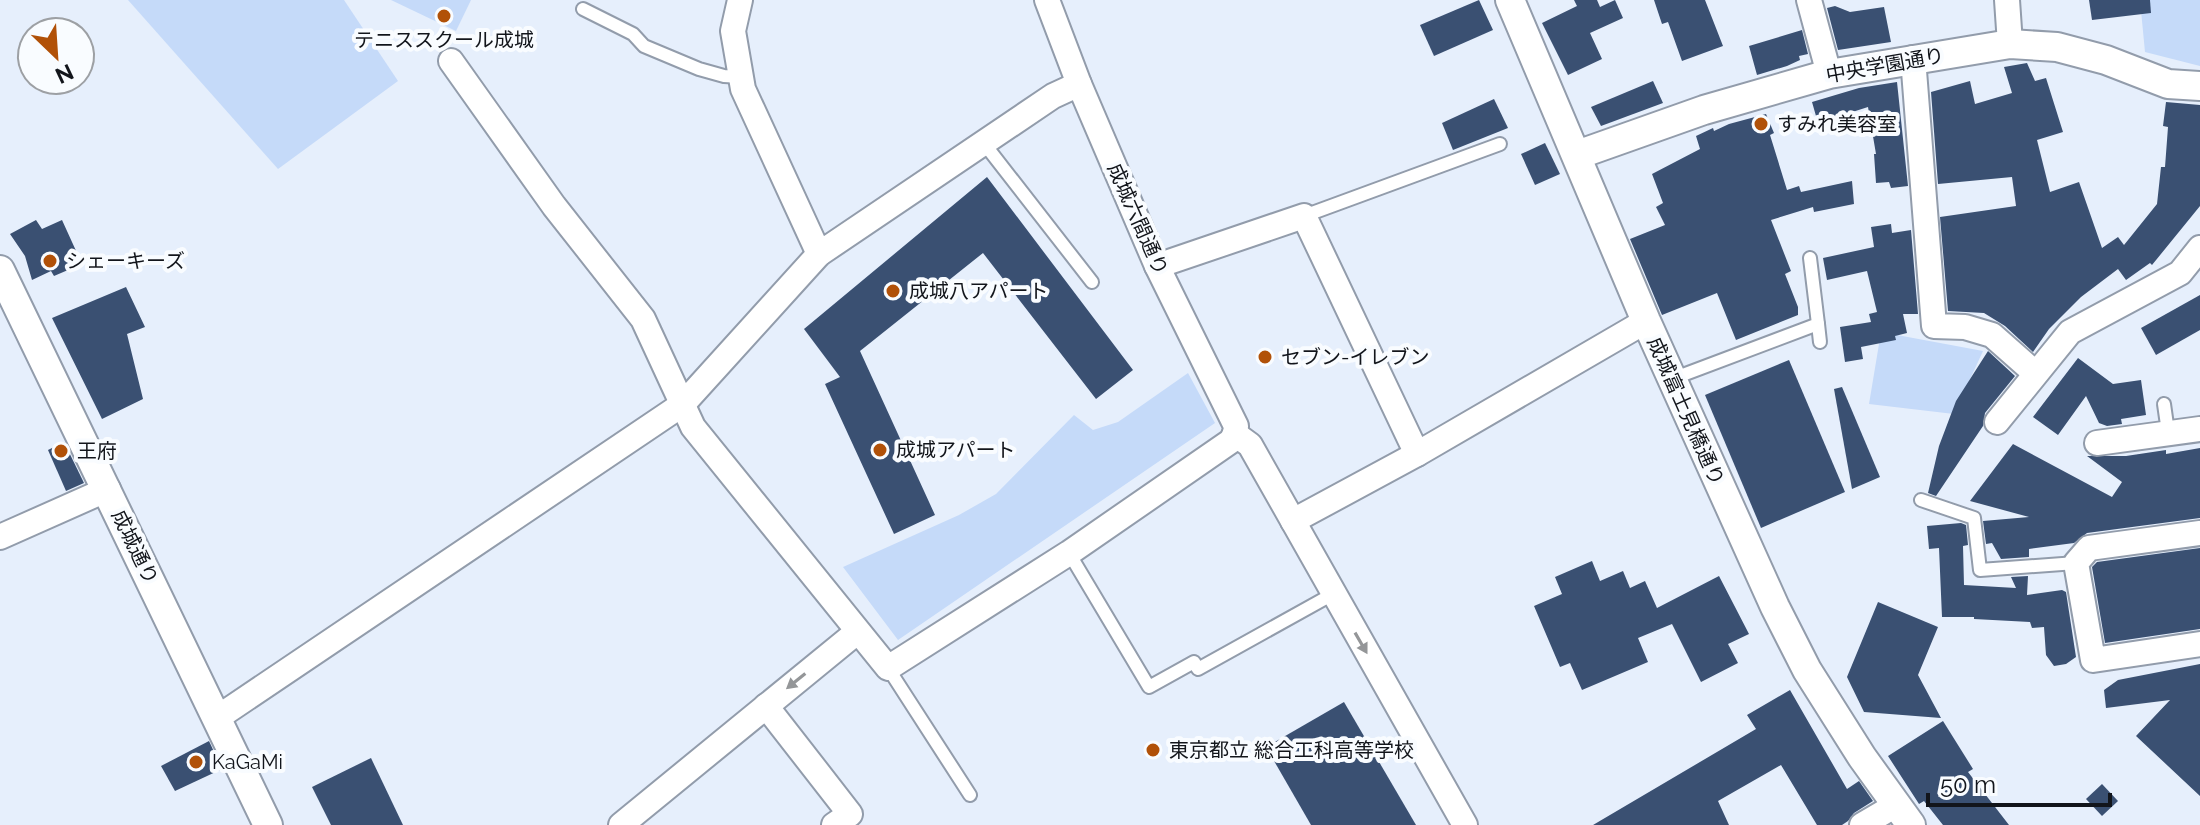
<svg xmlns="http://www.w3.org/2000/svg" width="2200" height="825" font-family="Raleway,'Noto Sans JP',sans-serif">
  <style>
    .green { fill: #c5daf9 }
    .building { fill: #3a5072 }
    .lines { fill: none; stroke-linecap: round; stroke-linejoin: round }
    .service-casing { stroke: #929cab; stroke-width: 16 }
    .minor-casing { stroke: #929cab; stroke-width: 28 }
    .tertiary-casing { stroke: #929cab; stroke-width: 32 }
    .service { stroke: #fff; stroke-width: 12 }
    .minor { stroke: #fff; stroke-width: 24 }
    .tertiary { stroke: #fff; stroke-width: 28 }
    .oneway { fill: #949698 }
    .poi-dot { fill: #b15108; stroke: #f9fcff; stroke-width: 3 }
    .labels { text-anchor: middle; stroke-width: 8; stroke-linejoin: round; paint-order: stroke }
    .poi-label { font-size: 20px; fill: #12151b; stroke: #f9fcff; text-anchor: start }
    .street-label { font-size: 20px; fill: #12151b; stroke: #f9fcff }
  </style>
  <rect width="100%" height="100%" fill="#e6effc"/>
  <g class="green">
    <polygon points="128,0 344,0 398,81 278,169"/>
    <polygon points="391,0 471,0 456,31"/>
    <polygon points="2140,0 2200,0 2200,66 2145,52"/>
    <polygon points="1881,332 1983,351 1954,414 1869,404"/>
    <polygon points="1188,373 1215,423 898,640 843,567 959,515 996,494 1074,415 1093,430 1118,422"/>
  </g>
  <g class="building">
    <polygon points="1479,0 1493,30 1434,56 1420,25"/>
    <polygon points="1574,0 1597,0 1600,7 1615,0 1623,18 1590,33 1602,59 1568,75 1542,23 1577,6"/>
    <polygon points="1654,0 1705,0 1723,46 1682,61 1668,22 1662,24"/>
    <polygon points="2089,0 2150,0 2151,13 2092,20"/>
    <polygon points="1835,6 1850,12 1884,7 1891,42 1838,50 1827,8"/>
    <polygon points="1802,30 1808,54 1799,56 1800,60 1787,66 1757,75 1749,46"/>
    <polygon points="2027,63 2035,81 2046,78 2063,132 2037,140 2050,192 2079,182 2102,248 2118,237 2124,245 2157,204 2161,167 2165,167 2168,127 2163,126 2166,102 2200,105 2200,206 2152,265 2150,263 2126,280 2118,269 2081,297 2049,329 2033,352 2005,326 1984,313 1948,311 1940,217 2016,206 2012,177 1938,184 1931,92 1970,81 1975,104 2012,93 2004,67"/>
    <polygon points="1653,81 1663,103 1601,126 1591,107"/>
    <polygon points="1897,82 1908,186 1891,188 1889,182 1876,183 1874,154 1876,154 1868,107 1818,123 1812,102 1859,88"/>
    <polygon points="1494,99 1508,128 1453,150 1442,123"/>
    <polygon points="1766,114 1774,133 1770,135 1787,190 1799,186 1801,192 1852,181 1854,204 1814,212 1813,207 1771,220 1791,271 1785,274 1798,307 1798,315 1736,340 1717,293 1662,315 1630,239 1665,225 1656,207 1663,203 1652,174 1700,149 1696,136 1713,128 1714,131 1729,124"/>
    <polygon points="1545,143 1560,174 1535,185 1521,154"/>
    <polygon points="987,177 1133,370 1096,399 983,253 860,351 935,515 894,534 825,384 840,377 804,329"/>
    <polygon points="36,220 42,229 62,220 82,264 54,276 51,271 32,280 25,256 10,234"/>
    <polygon points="1891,224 1892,233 1911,230 1918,314 1903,314 1907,333 1895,336 1896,340 1861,347 1863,359 1845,362 1840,327 1871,322 1869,314 1877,312 1867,271 1827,280 1823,258 1874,247 1871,227"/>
    <polygon points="126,287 145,327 127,334 143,399 102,419 52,318"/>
    <polygon points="2200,295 2200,330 2156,355 2141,328"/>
    <polygon points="1988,351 2015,376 1985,413 1983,426 1936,496 1928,493 1939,446 1956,401"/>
    <polygon points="2078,358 2113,384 2141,380 2146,415 2121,419 2122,424 2107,426 2099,423 2086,396 2058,435 2033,417"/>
    <polygon points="1789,360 1845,492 1761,528 1705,395"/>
    <polygon points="1842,387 1880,477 1852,489 1834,389"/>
    <polygon points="64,442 84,483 66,491 48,450"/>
    <polygon points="2013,444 2112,497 2122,482 2087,456 2126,456 2166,450 2166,454 2200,448 2200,518 2087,533 2074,543 2029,549 2029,557 2001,559 1992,543 1986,544 1983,521 2029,517 1970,501"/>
    <polygon points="1961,523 1966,525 1968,545 1963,546 1964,585 2016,588 2011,577 2028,576 2027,595 2062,590 2066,592 2076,657 2066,664 2054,666 2046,655 2044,627 2032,628 2030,622 1974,619 1974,617 1942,617 1939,548 1929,549 1927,526"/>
    <polygon points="2200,548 2200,629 2105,643 2092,567 2097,562"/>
    <polygon points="1592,561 1600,581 1623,571 1630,588 1645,581 1657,608 1719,576 1749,634 1728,644 1738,663 1701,682 1672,624 1638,638 1648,662 1582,690 1570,663 1560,667 1534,606 1562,594 1555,577"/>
    <polygon points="1878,602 1938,627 1918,675 1941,718 1864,712 1847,677"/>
    <polygon points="2200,664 2200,796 2136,736 2170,700 2106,708 2104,690 2118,680"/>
    <polygon points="1790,690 1847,789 1859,781 1873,801 1854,813 1848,821 1842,825 1817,825 1781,765 1718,801 1729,825 1593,825 1756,729 1747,715"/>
    <polygon points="1344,702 1416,825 1311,825 1266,747"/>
    <polygon points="1943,721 1973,769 1968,772 2009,825 1943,825 1924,801 1919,804 1888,756"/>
    <polygon points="209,741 222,769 175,791 161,766"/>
    <polygon points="371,758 403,825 331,825 312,787"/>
    <polygon points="2102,784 2118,801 2102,816 2086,799"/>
  </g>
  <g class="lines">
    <g class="service-casing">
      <g id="service">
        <polyline points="583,9 633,34 644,46 699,69 724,76 741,77"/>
        <polyline points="983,142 1092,282"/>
        <polyline points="1304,216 1500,144"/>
        <polyline points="1818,324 1820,342"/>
        <polyline points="1672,379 1818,324 1810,258"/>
        <polyline points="2164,404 2168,432"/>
        <polyline points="1921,500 1974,518 1980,570 2076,563"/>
        <polyline points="1069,553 1149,687 1194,662 1198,669 1333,594"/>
        <polyline points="888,668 970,795"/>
      </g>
    </g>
    <g class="minor-casing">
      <g id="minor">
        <polyline points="740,0 733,31 743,89 819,254"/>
        <polyline points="1047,0 1079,84 1157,266 1236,426 1235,434"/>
        <polyline points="1809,0 1829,74"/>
        <polyline points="2007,0 2010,44"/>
        <polyline points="1913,58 1934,326 1965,327 1992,335 2035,373"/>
        <polyline points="451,61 554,206 643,319 693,427 888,668 1069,553 1231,441 1235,434"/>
        <polyline points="1157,266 1304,216 1417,454"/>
        <polyline points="1997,422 2070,332 2180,273 2200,248"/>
        <polyline points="1235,434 1250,445 1465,825"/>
        <polyline points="2097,443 2200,429"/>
        <polyline points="1293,521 1417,454 1646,321"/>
        <polyline points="2200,533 2089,548 2076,563 2093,660 2200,644"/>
        <polyline points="0,537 108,489"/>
        <polyline points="766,706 850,814 834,825"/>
        <polyline points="217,718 683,404 819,254 1053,96 1079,84"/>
        <polyline points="621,825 857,632"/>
        <polyline points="1862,825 1896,805"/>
      </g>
    </g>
    <g class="tertiary-casing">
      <g id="tertiary">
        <polyline points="1510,0 1646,321 1775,607 1807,670 1862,757 1911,825"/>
        <polyline points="1577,155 1704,110 1829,74 2010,44 2057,47 2106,60 2168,84 2200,86"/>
        <polyline points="0,270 268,825"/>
      </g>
    </g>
    <use href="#service" class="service"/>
    <use href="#minor" class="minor"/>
    <use href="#tertiary" class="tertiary"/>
  </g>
  <defs><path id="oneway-solid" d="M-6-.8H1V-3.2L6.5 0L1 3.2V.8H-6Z" transform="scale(2)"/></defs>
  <g class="oneway">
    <use href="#oneway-solid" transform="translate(1361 643) rotate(60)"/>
    <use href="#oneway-solid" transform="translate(796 681) rotate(141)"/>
  </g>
  <g class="poi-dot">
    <circle cx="444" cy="16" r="8"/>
    <circle cx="1761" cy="124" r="8"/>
    <circle cx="50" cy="261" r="8"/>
    <circle cx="893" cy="291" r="8"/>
    <circle cx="1265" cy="357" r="8"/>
    <circle cx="880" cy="450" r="8"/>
    <circle cx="61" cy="451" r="8"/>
    <circle cx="1153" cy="750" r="8"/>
    <circle cx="196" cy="762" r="8"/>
  </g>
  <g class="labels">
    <g class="poi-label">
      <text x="444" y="47" text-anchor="middle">テニススクール成城</text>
      <text x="1777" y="131">すみれ美容室</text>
      <text x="66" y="268">シェーキーズ</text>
      <text x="909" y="298">成城八アパート</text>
      <text x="1281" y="364">セブン-イレブン</text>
      <text x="896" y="457">成城アパート</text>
      <text x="77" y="458">王府</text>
      <text x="1169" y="757">東京都立 総合工科高等学校</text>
      <text x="212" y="769">KaGaMi</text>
    </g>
    <g class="street-label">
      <text transform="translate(1885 65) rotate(-10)" y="7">中央学園通り</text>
      <text transform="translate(1138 219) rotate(66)" y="7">成城六間通り</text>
      <text transform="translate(1686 411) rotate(66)" y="7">成城富士見橋通り</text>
      <text transform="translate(135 547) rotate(64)" y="7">成城通り</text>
    </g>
  </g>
  <g transform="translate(56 56) rotate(155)"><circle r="38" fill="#f9fcff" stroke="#9da0a4" stroke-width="2"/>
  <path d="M0-6L14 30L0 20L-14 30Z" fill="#b15108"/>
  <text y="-12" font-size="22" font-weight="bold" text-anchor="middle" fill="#12151b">N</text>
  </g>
  <path d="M1928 793v12h182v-12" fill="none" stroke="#12151b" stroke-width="4"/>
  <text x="1940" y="793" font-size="24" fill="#12151b" stroke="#f9fcff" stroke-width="6" paint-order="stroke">50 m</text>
</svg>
